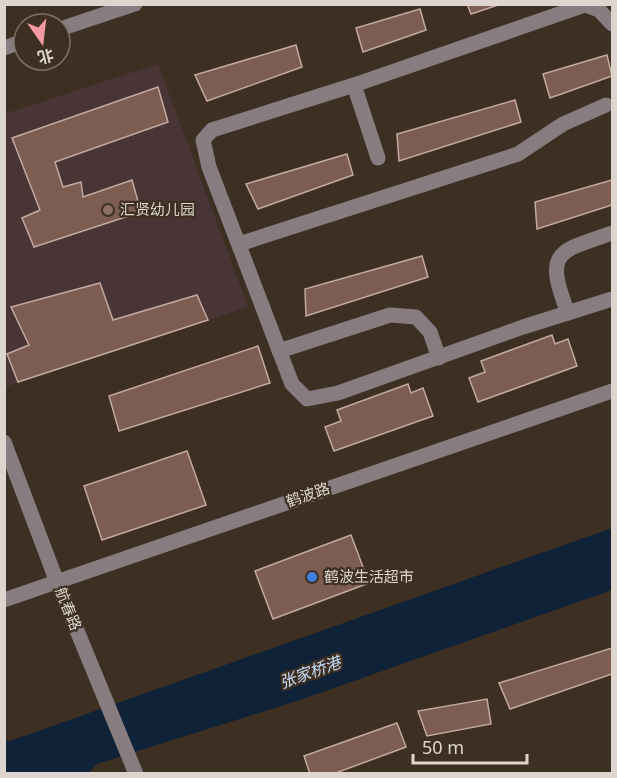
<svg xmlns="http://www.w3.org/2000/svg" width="617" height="778" font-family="'Noto Sans','Noto Sans SC',sans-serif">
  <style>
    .education { fill: #493535 }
    .water { fill: #102237 }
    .building { fill: #7d5c51; stroke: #c0aaa2; stroke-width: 1.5 }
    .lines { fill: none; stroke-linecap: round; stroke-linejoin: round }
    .minor { stroke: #877d81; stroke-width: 15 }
    .education-dot { fill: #8d6e63; stroke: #3d3023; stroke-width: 2 }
    .shop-dot { fill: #3f7fe0; stroke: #3d3023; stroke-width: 2 }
    .labels { text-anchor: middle; stroke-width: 4.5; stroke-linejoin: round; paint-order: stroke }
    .poi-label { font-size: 15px; fill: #ded6ce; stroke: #3d3023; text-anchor: start }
    .street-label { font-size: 15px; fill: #ded6ce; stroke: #3d3023 }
    .water-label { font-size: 16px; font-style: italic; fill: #c7defa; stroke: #3d3023 }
  </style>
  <rect width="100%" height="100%" fill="#3d3023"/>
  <polygon class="education" points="158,64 248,307 5,387 4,114"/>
  <polygon class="water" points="612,528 612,590 300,700 97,764 89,773 5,773 4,739 10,741"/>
  <g class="building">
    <polygon points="467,4 501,4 471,14"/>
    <polygon points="420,9 426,30 363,52 356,28"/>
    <polygon points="296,45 302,67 207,101 195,75"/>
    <polygon points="607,55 612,76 550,98 543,74"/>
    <polygon points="158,87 168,122 55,162 63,187 81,182 83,197 132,180 141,212 34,247 22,218 40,210 12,138"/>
    <polygon points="515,100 521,122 399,161 397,134"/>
    <polygon points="347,154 353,175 258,209 246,184"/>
    <polygon points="612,180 612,205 537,229 535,202"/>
    <polygon points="422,256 428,277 306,316 305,289"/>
    <polygon points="100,283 113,320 197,295 208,320 18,382 7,354 29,345 11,307"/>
    <polygon points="552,335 555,344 568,339 577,366 478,402 469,378 485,372 481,361"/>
    <polygon points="258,346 270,383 119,431 109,396"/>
    <polygon points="408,384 411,393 423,388 433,416 334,451 325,427 341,421 337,410"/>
    <polygon points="187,451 206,505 102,540 84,486"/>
    <polygon points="351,535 369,583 273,619 255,571"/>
    <polygon points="612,648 612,674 510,709 499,683"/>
    <polygon points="487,699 491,724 427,736 418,711"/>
    <polygon points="397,723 406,747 333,774 310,774 304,756"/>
  </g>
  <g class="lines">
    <g class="minor">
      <polyline points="612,24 599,10 585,5 354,85 212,130 203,140 209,167 292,384 307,399 338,393 523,327 612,299"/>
      <polyline points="60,29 135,4"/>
      <polyline points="4,48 24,41"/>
      <polyline points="354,85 378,158"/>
      <polyline points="239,244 518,154 563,124 606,105"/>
      <path d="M 568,313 C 544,251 557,252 612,233"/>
      <polyline points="279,351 390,315 416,317 430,332 439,358"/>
      <polyline points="4,442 57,582 136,774"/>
      <polyline points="4,600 612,391"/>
    </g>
  </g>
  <circle class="education-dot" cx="108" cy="210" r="6"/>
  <circle class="shop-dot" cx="312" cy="577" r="6"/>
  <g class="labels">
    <g class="poi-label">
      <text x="120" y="215">汇贤幼儿园</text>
      <text x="324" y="582">鹤波生活超市</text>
    </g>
    <g class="street-label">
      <text transform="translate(308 495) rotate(-19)" y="5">鹤波路</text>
      <text transform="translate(68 609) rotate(68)" y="5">航春路</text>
    </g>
    <g class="water-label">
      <text transform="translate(310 672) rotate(-20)" y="6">张家桥港</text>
    </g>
  </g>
  <rect width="617" height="778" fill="none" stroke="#ded6ce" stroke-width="12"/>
  <g transform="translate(42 42) rotate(166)"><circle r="28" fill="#3d3023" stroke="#7d7267" stroke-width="1.5"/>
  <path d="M0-4.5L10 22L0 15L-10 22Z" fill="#f49aa1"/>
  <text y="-9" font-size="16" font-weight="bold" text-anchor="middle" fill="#ded6ce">北</text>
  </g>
  <path d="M413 754v9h114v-9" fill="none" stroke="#ded6ce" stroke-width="3"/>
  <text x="422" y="754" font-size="18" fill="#ded6ce" stroke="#3d3023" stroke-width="4.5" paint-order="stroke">50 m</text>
</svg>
